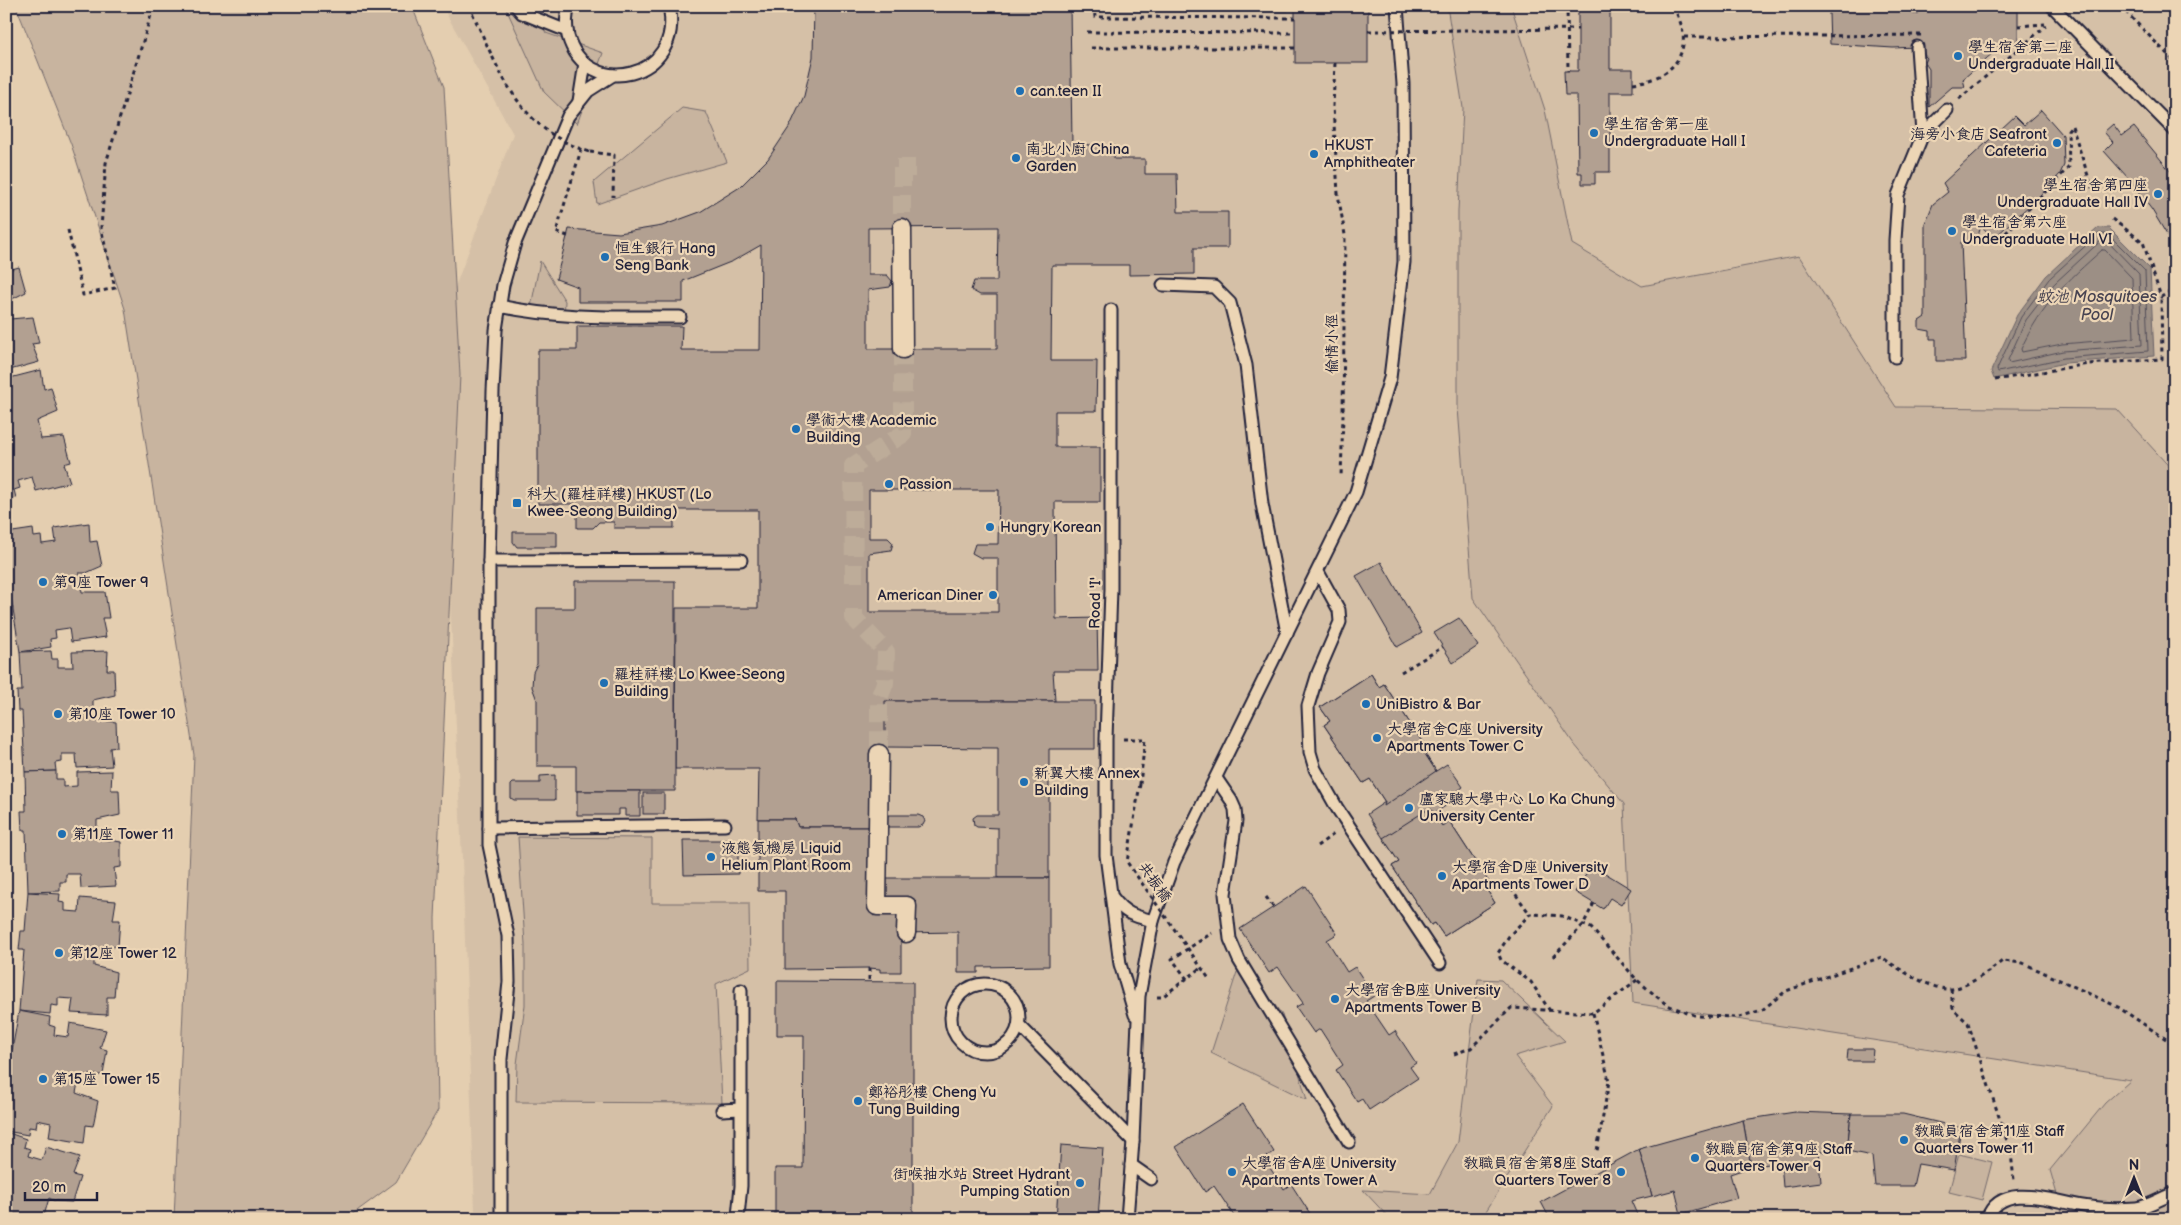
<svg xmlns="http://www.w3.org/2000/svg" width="2181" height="1225" font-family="'Balsamiq Sans','LXGW WenKai TC',sans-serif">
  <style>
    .built { fill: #d5c0a7 }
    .green { fill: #c8b49f; stroke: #756b6d }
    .water { fill: #9c8f85; stroke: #6b6367 }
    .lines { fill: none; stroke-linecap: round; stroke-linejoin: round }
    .shore { stroke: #534e59; stroke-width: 1 }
    .building { fill: #b2a091; stroke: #22223b; fill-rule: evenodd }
    .pedestrian-tunnel { stroke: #bdac99; stroke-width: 18; stroke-dasharray: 18 9; stroke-linecap: butt }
    .service-casing { stroke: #22223b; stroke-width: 15 }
    .pedestrian-casing { stroke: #22223b; stroke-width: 21 }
    .path { stroke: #22223b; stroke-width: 3; stroke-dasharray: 4 4; stroke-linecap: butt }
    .service { stroke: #ecd5b5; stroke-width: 11 }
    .pedestrian { stroke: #ecd5b5; stroke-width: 18 }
    .path-bridge { stroke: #22223b; stroke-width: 3; stroke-dasharray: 4 4; stroke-linecap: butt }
    .poi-dot { fill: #1f6fb2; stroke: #ecd5b5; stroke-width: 2 }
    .labels { text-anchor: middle; stroke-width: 4.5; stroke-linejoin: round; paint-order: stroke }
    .poi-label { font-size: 15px; fill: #22223b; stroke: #ecd5b5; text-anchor: start }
    .street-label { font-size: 15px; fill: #22223b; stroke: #ecd5b5 }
    .water-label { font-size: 16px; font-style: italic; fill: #474351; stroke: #ecd5b5 }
  </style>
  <rect width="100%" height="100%" fill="#e4ceb0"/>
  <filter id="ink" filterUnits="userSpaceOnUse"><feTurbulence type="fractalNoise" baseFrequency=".02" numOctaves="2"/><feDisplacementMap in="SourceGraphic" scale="10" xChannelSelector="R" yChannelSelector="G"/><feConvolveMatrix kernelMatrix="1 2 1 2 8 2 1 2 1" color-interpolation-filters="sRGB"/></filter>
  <g filter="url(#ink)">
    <polygon class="built" points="442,6 2175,6 2175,1219 448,1219 475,1211 462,859 438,332 513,134"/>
    <g class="green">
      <polygon points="16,6 412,6 444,87 460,375 435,918 438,1110 396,1182 346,1219 174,1219 194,755 125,309 71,144"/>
      <polygon points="505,6 533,6 546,33 603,53 577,124 544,92"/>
      <polygon points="1101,6 1288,6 1288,11 1101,10"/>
      <polygon points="1447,6 1511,6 1545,110 1572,244 1642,286 1799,256 1896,407 2117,409 2175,473 2175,1212 2114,1219 2064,1219 2050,1170 2105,1103 2131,1080 1633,1003 1624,804 1574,744 1473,598 1458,408 1458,211 1463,108"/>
      <polygon points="682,108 706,112 727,162 667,179 597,204 594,182"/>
      <polygon points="540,261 565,301 564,317 530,312"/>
      <polygon points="518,837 652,838 652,903 749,903 750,968 716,984 722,1103 516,1102 517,1064 525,1005 525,944"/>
      <polygon points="1250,970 1282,1015 1307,1100 1211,1053 1237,972"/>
      <polygon points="1478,979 1501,980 1565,1041 1515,1056 1553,1106 1481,1219 1390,1219 1363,1190 1430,1194 1458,1142"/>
      <polygon points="1959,1154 1992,1162 1982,1200 1949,1192"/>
    </g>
    <polygon class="water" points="2098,228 2109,228 2150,269 2154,356 2065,363 1994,379 1991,371 2017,315 2046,276"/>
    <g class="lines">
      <g class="shore">
        <polygon points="2099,234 2108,234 2145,271 2148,351 2064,358 1998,372 1997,369 2021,317 2049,279"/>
        <polygon points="2102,240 2106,240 2139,274 2142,345 2063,351 2009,363 2008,360 2026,320 2054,284"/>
        <path d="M 2102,250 L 2105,250 L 2132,278 L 2134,338 L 2062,344 L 2022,352 L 2021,349 C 2041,305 2067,281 2102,250 Z"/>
      </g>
    </g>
    <g class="building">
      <path d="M 814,6 L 1070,6 L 1072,144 L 1114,146 L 1114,159 L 1145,159 L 1145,174 L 1177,174 L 1178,212 L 1228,212 L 1228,248 L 1194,248 L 1194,274 L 1129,275 L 1129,265 L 1052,265 L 1051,361 L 1097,361 L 1096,411 L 1055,411 L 1055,447 L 1100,447 L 1100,502 L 1055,502 L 1056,619 L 1097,618 L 1098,671 L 1053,671 L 1055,701 L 887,701 L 885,815 L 918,815 L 923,817 L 925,821 L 923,825 L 918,827 L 798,827 L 795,819 L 758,819 L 759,769 L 675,769 L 676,608 L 758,608 L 758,510 L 674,510 L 674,528 L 614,528 L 614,522 L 599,522 L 593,528 L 577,528 L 577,504 L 538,504 L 538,350 L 577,350 L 577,326 L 682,326 L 681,350 L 760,350 L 761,245 L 733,261 L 683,281 L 683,302 L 578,302 L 578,287 L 556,279 L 569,229 L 619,233 L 662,226 L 700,212 L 740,187 L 768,159 L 790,126 L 804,96 L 813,57 ZM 998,227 L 997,281 L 974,281 L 971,290 L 980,295 L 997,295 L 997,349 L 868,349 L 868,290 L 890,287 L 892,281 L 887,275 L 868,275 L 868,228 ZM 869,490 L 999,490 L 998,544 L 975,544 L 972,553 L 981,558 L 998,558 L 998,612 L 869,612 L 869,553 L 891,550 L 893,543 L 888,538 L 869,538 Z"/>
      <rect x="1295" y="6" width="73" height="57"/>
      <polygon points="1578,6 1610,6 1610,69 1633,69 1633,92 1610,92 1610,172 1595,172 1595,184 1582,184 1582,173 1578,173 1577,95 1565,95 1564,71 1578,71"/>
      <polygon points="2000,6 2005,11 2018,11 2018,45 2002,45 1963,79 1965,87 1952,87 1929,107 1929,69 1925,63 1927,58 1917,47 1893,48 1830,44 1829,13 1840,7"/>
      <polygon points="2041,110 2063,135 2064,165 2060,174 2044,192 1994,238 1981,226 1978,236 1970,242 1961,242 1966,361 1936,361 1936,339 1930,339 1930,331 1919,329 1919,321 1925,317 1925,224 1933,204 1948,192 1943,183 2015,116 2024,125"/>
      <polygon points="2113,124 2122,136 2134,127 2175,177 2175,255 2170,240 2152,210 2128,178 2104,151 2113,142 2104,132"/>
      <polygon points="9,250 12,269 19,267 26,292 6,302 6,251"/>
      <polygon points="6,307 10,319 33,317 39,343 32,344 39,362 6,371"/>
      <polygon points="41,370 44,389 51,387 58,412 37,421 41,439 64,437 71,462 64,464 70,482 36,491 32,477 18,481 20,488 14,490 16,498 6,501 6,393 10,393 6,379"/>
      <polygon points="89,523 90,542 97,541 102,566 86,573 79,573 82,592 105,592 109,618 102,618 106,637 71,642 69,628 55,630 56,638 50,639 51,647 20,652 10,591 6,592 6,572 8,572 6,533 33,529 34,537 41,536 42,544 56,542 54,528"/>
      <polygon points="513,532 557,532 557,547 517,547 513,542"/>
      <polygon points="1381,562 1422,633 1397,647 1356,576"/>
      <polygon points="575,581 675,581 675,791 576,791 576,766 537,766 537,700 532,687 533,672 537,664 537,608 575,608"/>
      <polygon points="1459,618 1478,646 1453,663 1434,633"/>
      <polygon points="51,651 52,659 58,659 58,667 73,667 72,652 108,651 107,670 114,670 115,695 93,700 93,719 116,722 117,747 110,748 112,766 77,768 76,754 62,754 62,762 55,763 56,771 25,772 22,711 18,711 17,691 22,691 20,652"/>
      <polygon points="1371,674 1379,687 1384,684 1429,752 1425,754 1436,771 1447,764 1463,787 1452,795 1455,800 1433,814 1442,826 1449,821 1492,887 1487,890 1495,903 1444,936 1435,923 1431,925 1392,866 1399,862 1367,814 1385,802 1370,779 1363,783 1324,725 1330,721 1320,707"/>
      <polygon points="1371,674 1379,687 1384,684 1429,752 1425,754 1436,771 1384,806 1385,802 1370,779 1363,783 1324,725 1330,721 1320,707"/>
      <polygon points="885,701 1095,701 1095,749 1049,749 1049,878 998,878 998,828 977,827 974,825 973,818 977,815 998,815 998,748 885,747"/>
      <polygon points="56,771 56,779 63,779 63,787 77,786 77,772 112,771 111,790 119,790 120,815 97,820 97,838 121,842 121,867 114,868 116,886 81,888 80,874 66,874 66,882 60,882 60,891 28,892 26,830 22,830 21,811 26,811 25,772"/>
      <polygon points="555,775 555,800 514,800 511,798 511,785 513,783 540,783 540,776"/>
      <polygon points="577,791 640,791 640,816 625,816 625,809 619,809 619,815 577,815"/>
      <rect x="643" y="793" width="21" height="21"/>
      <polygon points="1430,808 1442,826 1449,821 1492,887 1487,890 1495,903 1444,936 1435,923 1431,925 1392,866 1399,862 1383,838"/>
      <polygon points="758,819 795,819 798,827 885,827 884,878 1049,878 1049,966 978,967 978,973 958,973 958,932 901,933 901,972 880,972 880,969 869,968 785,969 785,891 758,891"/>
      <polygon points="683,840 738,840 738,874 684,875"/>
      <polygon points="1592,865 1631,889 1621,905 1610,898 1603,909 1575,892"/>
      <polygon points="1306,886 1337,934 1327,940 1347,972 1355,967 1374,996 1366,1001 1389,1035 1395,1031 1416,1063 1410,1067 1418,1078 1369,1110 1362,1099 1357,1102 1336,1070 1343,1065 1320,1029 1314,1033 1296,1007 1303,1003 1278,967 1269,973 1240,929"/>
      <polygon points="28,892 60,894 59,902 65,903 65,911 79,912 80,898 116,901 113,920 120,920 118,946 101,949 95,948 94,957 94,966 116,972 114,997 107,997 107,1015 71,1013 73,999 58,998 58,1006 51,1005 50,1014 19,1011 24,950 19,950 21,931 25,931"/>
      <polygon points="777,981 913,982 913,1219 775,1219 775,1168 803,1168 804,1035 777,1035"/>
      <polygon points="19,1011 50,1017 49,1025 55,1027 54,1035 68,1037 70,1023 106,1030 100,1048 107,1050 103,1075 80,1075 78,1083 76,1093 98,1101 93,1126 86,1125 84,1143 49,1137 51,1123 37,1120 36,1128 29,1127 28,1135 6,1131 6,1081 9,1069 6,1069 6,1057 8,1049 12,1050"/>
      <polygon points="1848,1049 1873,1049 1872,1061 1847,1061"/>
      <polygon points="1243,1104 1274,1152 1264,1159 1284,1189 1291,1184 1311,1215 1305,1219 1236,1219 1214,1186 1205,1192 1176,1147"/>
      <polygon points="1795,1112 1851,1114 1847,1151 1818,1152 1821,1182 1783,1187 1781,1162 1751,1167 1743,1120"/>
      <polygon points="1851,1114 1903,1114 1961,1128 1954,1170 1918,1164 1913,1186 1875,1186 1872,1156 1847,1151"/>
      <polygon points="1743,1120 1751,1167 1730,1174 1737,1198 1681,1214 1675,1190 1652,1196 1639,1149"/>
      <polygon points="6,1132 26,1139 24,1147 30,1149 28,1156 42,1160 46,1147 80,1157 73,1175 80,1177 72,1202 55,1201 49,1198 44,1216 52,1219 6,1219"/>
      <polygon points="1061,1145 1103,1148 1098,1219 1056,1219"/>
      <polygon points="1639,1149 1652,1196 1631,1201 1639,1219 1550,1219 1541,1202"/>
    </g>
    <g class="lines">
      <g class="pedestrian-tunnel">
        <polyline points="897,168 920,168"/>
        <polyline points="902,168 902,228"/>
        <polyline points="854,582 853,466 903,434 903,349"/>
        <polyline points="854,610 854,618 886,652 885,683 879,698 879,754"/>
      </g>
      <g class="service-casing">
        <g id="service">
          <polyline points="516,6 522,13 567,31"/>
          <path d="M 569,6 C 566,15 566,27 568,36 C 586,101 685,80 669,6"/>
          <polyline points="1915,6 1915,7"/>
          <polyline points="2052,6 2175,131"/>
          <polyline points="1917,47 1923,134"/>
          <polyline points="579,101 585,63"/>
          <polyline points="1163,285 1214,287 1230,303 1246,365 1262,504 1287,633"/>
          <path d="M 499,306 C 559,319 619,317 680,317"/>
          <polyline points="1111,310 1111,589 1106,739 1106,855 1120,964 1135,1015"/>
          <polyline points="1895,357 1895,240 1898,195 1923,134 1947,110"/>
          <polyline points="489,561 741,560"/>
          <polyline points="1318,572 1339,610 1340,622 1318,673 1308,706 1310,752 1315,769 1337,808 1440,963"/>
          <polyline points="1216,778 1231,800 1235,809 1236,821 1225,894 1230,939 1239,960 1349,1142"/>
          <polyline points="489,828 725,825"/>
          <path d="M 1113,898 C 1125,914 1134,916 1153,921"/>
          <circle cx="985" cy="1018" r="34"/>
          <polyline points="1019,1025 1133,1141"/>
          <polyline points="722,1110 740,1109"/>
          <polyline points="1131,1165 1151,1179"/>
          <polyline points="501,1219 501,1059 509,982 508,936 489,845 489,561 493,391 496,330 503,285 515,243 568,116 588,91 613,75"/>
          <polyline points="736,1219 738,1216 741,1186 741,990"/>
          <polyline points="1127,1219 1133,1141 1139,996 1153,921 1174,862 1356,492 1390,378 1404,262 1403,84 1397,6"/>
          <path d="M 1987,1219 C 2001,1178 2060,1204 2090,1207 C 2104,1209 2121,1209 2136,1208 C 2148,1207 2163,1197 2175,1193"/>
        </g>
      </g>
      <g class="pedestrian-casing">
        <g id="pedestrian">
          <polyline points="902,228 903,349"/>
          <polyline points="879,754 877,906 907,906 906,933"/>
        </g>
      </g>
      <g class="path">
        <polyline points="1094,6 1095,17 1295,18"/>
        <polyline points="1567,6 1568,71"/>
        <polyline points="2120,6 2175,62"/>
        <polyline points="2018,26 2045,24"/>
        <polyline points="1087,32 1295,33"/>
        <polyline points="1684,37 1701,37"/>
        <polyline points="1091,48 1295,48"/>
        <polyline points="1335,63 1333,106 1338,194 1345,235 1343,415 1341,477"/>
        <path d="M 1633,83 C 1677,79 1698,45 1672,6"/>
        <polyline points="1959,99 2046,26"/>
        <polyline points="2072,126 2092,188"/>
        <polyline points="590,152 614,155 613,197"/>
        <polyline points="2112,219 2143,242 2161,297 2175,289"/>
        <polyline points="68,230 83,295 115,288 101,228 106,163 151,15 152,6"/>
        <polyline points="568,236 556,232 581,150"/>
        <polyline points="1985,243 1998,241 2069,167 2068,130 2072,125"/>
        <polyline points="1995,380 2088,364 2162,359 2161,297"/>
        <polyline points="1401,672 1443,647"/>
        <polyline points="1123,739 1145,739 1140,784"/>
        <polyline points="1317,846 1334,834"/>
        <polyline points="1511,888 1530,914"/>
        <polyline points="1266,897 1274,908"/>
        <polyline points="1553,957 1583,925 1594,903"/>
        <polyline points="869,968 869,982"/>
        <polyline points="1187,979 1172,959 1212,933"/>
        <polyline points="1951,989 1953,1009 1968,1023 2011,1153 2014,1180"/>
        <polyline points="1157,997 1162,997 1201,968"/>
        <path d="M 1550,1011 L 1531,982 L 1501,960 L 1498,953 L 1509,936 L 1530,914 L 1562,916 L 1591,928 L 1637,980 L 1667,1005 L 1697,1016 L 1739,1017 L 1762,1010 L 1786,991 L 1882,957 C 1896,968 1933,991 1951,989 C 1967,987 1991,971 2002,961 L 2023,963 L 2118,1007 L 2175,1045"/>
        <polyline points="1593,1013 1609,1081 1597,1151"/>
        <polyline points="1454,1054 1471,1048 1511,1008 1593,1013 1637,980"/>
      </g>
      <use href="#service" class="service"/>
      <use href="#pedestrian" class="pedestrian"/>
      <g class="path-bridge">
        <path d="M 469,6 C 499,69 517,130 590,152"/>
        <polyline points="1368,31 1578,29"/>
        <polyline points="1701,37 1924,35"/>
        <polyline points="1140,784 1127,862 1210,980"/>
      </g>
    </g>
  </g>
  <g class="poi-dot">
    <circle cx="1958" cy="56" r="5"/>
    <circle cx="1020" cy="91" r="5"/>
    <circle cx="1594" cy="133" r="5"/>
    <circle cx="2057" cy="143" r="5"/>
    <circle cx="1314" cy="154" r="5"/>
    <circle cx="1016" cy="158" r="5"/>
    <circle cx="2158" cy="194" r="5"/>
    <circle cx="1952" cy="231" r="5"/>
    <circle cx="605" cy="257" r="5"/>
    <circle cx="796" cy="429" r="5"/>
    <circle cx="889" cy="484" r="5"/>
    <rect x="512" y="498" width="10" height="10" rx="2.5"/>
    <circle cx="990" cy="527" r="5"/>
    <circle cx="43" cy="582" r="5"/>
    <circle cx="993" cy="595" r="5"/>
    <circle cx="604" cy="683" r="5"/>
    <circle cx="1366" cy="704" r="5"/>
    <circle cx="58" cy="714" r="5"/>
    <circle cx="1377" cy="738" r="5"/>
    <circle cx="1024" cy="782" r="5"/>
    <circle cx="1409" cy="808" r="5"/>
    <circle cx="62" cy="834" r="5"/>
    <circle cx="711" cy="857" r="5"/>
    <circle cx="1442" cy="876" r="5"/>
    <circle cx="59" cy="953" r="5"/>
    <circle cx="1335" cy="999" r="5"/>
    <circle cx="43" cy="1079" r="5"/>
    <circle cx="858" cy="1101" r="5"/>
    <circle cx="1904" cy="1140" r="5"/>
    <circle cx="1695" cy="1158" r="5"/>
    <circle cx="1232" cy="1172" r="5"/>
    <circle cx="1621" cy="1172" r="5"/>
    <circle cx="1080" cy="1183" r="5"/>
  </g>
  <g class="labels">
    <g class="poi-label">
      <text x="1968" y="52">學生宿舍第二座<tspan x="1968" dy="17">Undergraduate Hall II</tspan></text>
      <text x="1030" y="96">can.teen II</text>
      <text x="1604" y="129">學生宿舍第一座<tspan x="1604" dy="17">Undergraduate Hall I</tspan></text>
      <text x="2047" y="139" text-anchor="end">海旁小食店 Seafront<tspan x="2047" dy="17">Cafeteria</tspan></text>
      <text x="1324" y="150">HKUST<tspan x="1324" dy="17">Amphitheater</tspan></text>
      <text x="1026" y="154">南北小廚 China<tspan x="1026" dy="17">Garden</tspan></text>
      <text x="2148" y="190" text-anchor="end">學生宿舍第四座<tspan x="2148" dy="17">Undergraduate Hall IV</tspan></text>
      <text x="1962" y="227">學生宿舍第六座<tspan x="1962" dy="17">Undergraduate Hall VI</tspan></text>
      <text x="615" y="253">恒生銀行 Hang<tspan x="615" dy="17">Seng Bank</tspan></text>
      <text x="806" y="425">學術大樓 Academic<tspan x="806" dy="17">Building</tspan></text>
      <text x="899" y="489">Passion</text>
      <text x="527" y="499">科大 (羅桂祥樓) HKUST (Lo<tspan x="527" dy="17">Kwee-Seong Building)</tspan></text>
      <text x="1000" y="532">Hungry Korean</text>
      <text x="53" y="587">第9座 Tower 9</text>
      <text x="983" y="600" text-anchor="end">American Diner</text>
      <text x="614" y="679">羅桂祥樓 Lo Kwee-Seong<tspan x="614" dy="17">Building</tspan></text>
      <text x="1376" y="709">UniBistro &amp; Bar</text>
      <text x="68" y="719">第10座 Tower 10</text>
      <text x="1387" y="734">大學宿舍C座 University<tspan x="1387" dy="17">Apartments Tower C</tspan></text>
      <text x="1034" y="778">新翼大樓 Annex<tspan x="1034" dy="17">Building</tspan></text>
      <text x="1419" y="804">盧家驄大學中心 Lo Ka Chung<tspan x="1419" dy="17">University Center</tspan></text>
      <text x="72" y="839">第11座 Tower 11</text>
      <text x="721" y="853">液態氦機房 Liquid<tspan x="721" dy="17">Helium Plant Room</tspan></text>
      <text x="1452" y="872">大學宿舍D座 University<tspan x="1452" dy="17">Apartments Tower D</tspan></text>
      <text x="69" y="958">第12座 Tower 12</text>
      <text x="1345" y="995">大學宿舍B座 University<tspan x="1345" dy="17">Apartments Tower B</tspan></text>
      <text x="53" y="1084">第15座 Tower 15</text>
      <text x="868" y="1097">鄭裕彤樓 Cheng Yu<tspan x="868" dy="17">Tung Building</tspan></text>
      <text x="1914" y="1136">教職員宿舍第11座 Staff<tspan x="1914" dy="17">Quarters Tower 11</tspan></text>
      <text x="1705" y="1154">教職員宿舍第9座 Staff<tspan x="1705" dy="17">Quarters Tower 9</tspan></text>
      <text x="1242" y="1168">大學宿舍A座 University<tspan x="1242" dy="17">Apartments Tower A</tspan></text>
      <text x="1611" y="1168" text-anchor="end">教職員宿舍第8座 Staff<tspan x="1611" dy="17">Quarters Tower 8</tspan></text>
      <text x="1070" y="1179" text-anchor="end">街喉抽水站 Street Hydrant<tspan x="1070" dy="17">Pumping Station</tspan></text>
    </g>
    <g class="street-label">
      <text transform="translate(1332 344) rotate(-90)" y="5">偷情小徑</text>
      <text transform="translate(1095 603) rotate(-89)" y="5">Road 'I'</text>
      <text transform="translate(1155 882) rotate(55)" y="5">共振橋</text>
    </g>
    <g class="water-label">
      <text x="2097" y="302">蚊池 Mosquitoes<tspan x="2097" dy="18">Pool</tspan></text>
    </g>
  </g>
  <rect width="2181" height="1225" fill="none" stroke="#ecd5b5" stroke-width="25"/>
  <rect x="12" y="12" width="2156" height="1200" fill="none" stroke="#22223b" stroke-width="2" filter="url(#ink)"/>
  <g transform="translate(2134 1178)" stroke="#ecd5b5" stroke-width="4" paint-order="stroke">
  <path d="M0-4L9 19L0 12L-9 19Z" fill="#22223b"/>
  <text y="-8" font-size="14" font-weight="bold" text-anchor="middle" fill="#22223b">N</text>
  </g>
  <path d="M25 1192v8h72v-8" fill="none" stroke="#22223b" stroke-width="2.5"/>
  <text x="32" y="1192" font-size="15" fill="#22223b" stroke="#ecd5b5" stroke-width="4" paint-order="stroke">20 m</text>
</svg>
